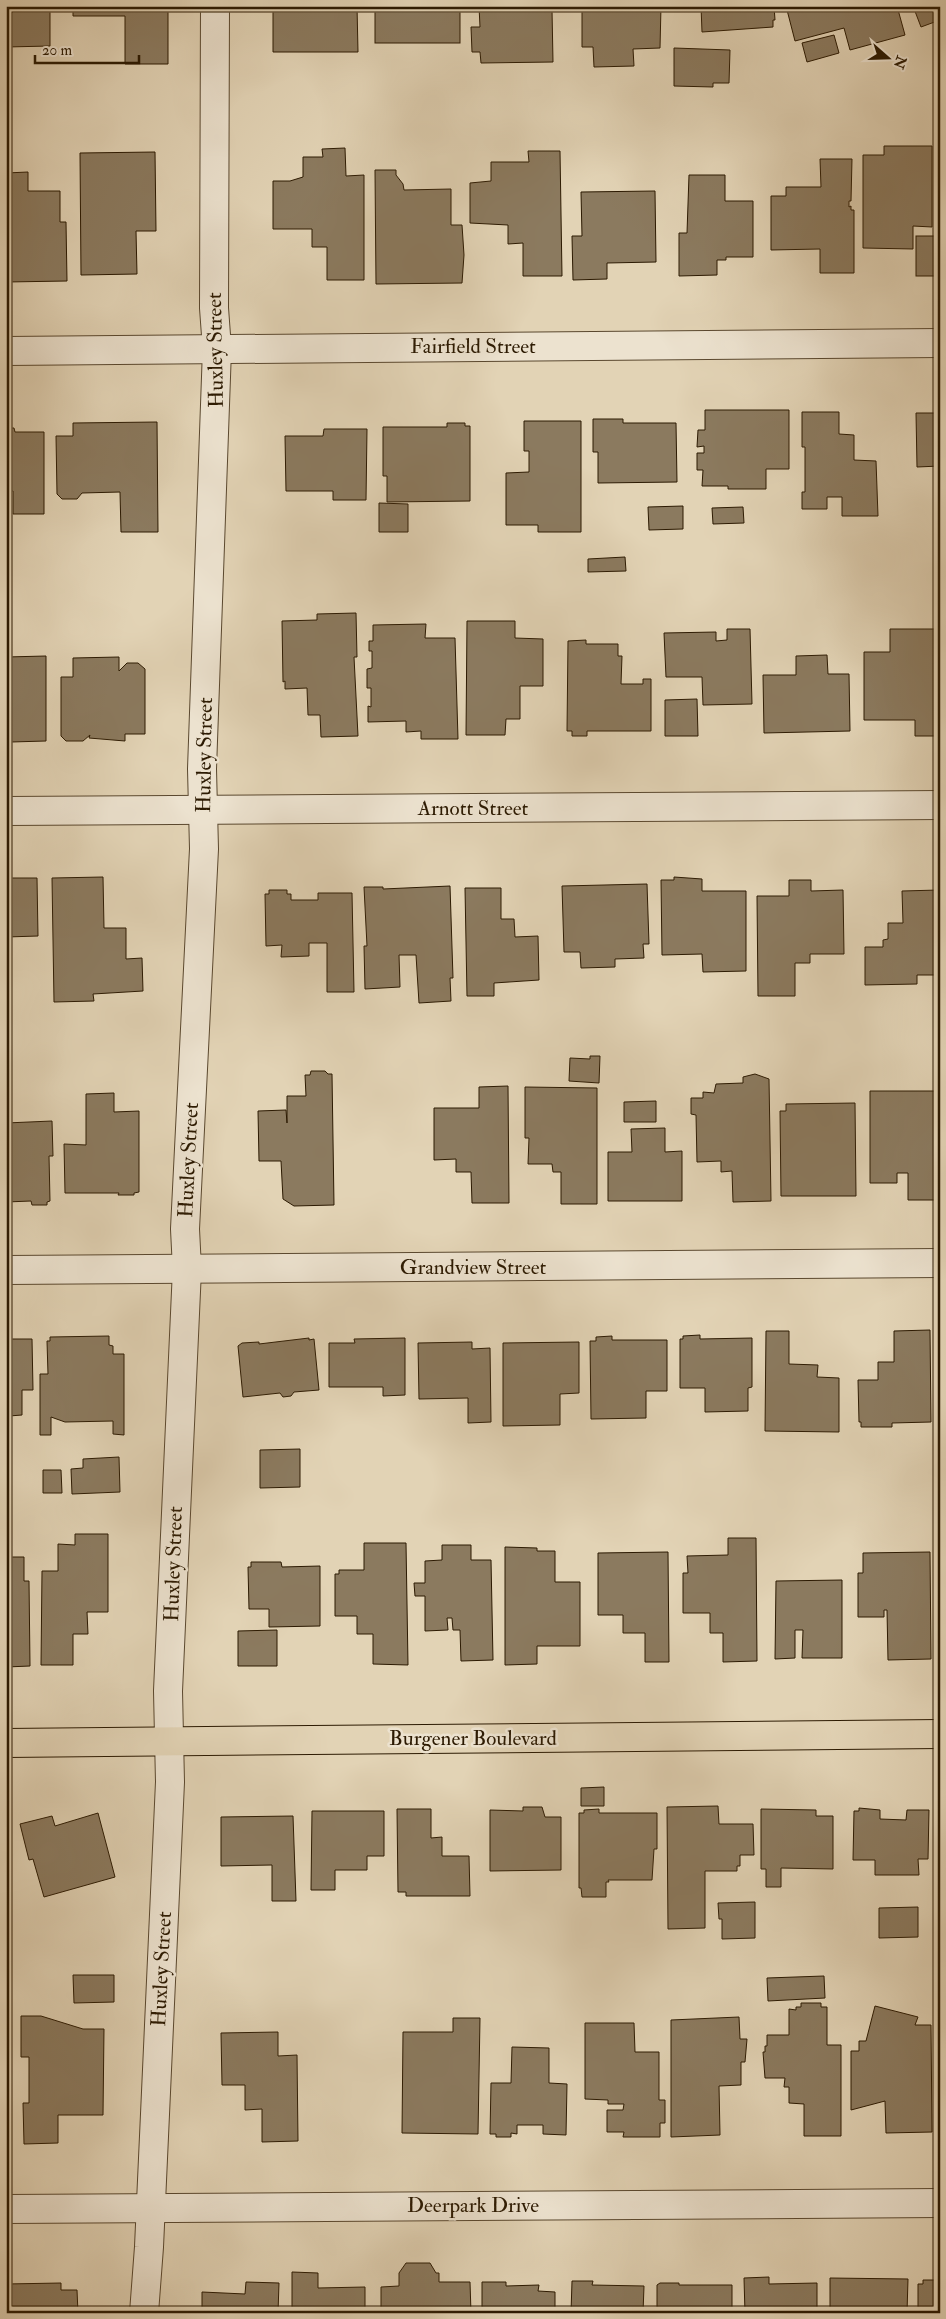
<svg xmlns="http://www.w3.org/2000/svg" width="946" height="2319" font-family="'IM FELL Double Pica',serif">
  <style>
    .building { fill: #8b7a5f; stroke: #2c1a02 }
    .lines { fill: none; stroke-linecap: round; stroke-linejoin: round }
    .minor-casing { stroke: #5a482f; stroke-width: 30 }
    .major-casing { stroke: #2c1a02; stroke-width: 30 }
    .minor { stroke: #ece2cf; stroke-width: 28 }
    .major { stroke: #e2d3b5; stroke-width: 28 }
    .labels { text-anchor: middle; stroke-width: 5; stroke-linejoin: round; paint-order: stroke }
    .street-label { font-size: 21px; fill: #2c1a02; stroke: #ece2cf }
  </style>
  <rect width="100%" height="100%" fill="#e2d3b5"/>
  <filter id="stains"><feTurbulence type="fractalNoise" baseFrequency=".004" numOctaves="4"/><feColorMatrix values="0 0 0 0 .2 0 0 0 0 .09 0 0 0 0 .02 0 0 0 .5 -.17"/></filter>
  <radialGradient id="worn" r=".72"><stop offset=".6" stop-color="#630" stop-opacity="0"/><stop offset="1" stop-color="#630" stop-opacity=".3"/></radialGradient>
  <g class="building">
    <polygon points="6,6 50,6 50,46 6,47"/>
    <polygon points="73,6 168,6 168,64 125,64 125,16 73,16"/>
    <polygon points="357,6 358,52 273,52 273,7"/>
    <rect x="375" y="6" width="85" height="37"/>
    <polygon points="479,6 516,6 516,11 552,10 553,62 481,63 480,52 472,52 471,27 480,27"/>
    <polygon points="570,6 661,6 660,48 633,49 634,66 594,67 593,47 582,47 582,10 570,10"/>
    <polygon points="701,6 774,6 775,20 773,20 773,27 702,32"/>
    <polygon points="786,6 897,6 905,35 850,50 844,28 795,41"/>
    <polygon points="913,6 940,6 940,20 921,27"/>
    <polygon points="834,35 839,53 807,62 802,43"/>
    <polygon points="674,48 730,50 729,83 713,83 713,87 674,86"/>
    <polygon points="884,146 932,146 932,227 913,226 913,249 863,248 863,155 884,155"/>
    <polygon points="345,148 346,176 364,175 364,280 327,280 327,247 312,247 312,229 273,229 273,181 290,181 303,177 303,157 323,157 322,149"/>
    <polygon points="528,151 560,151 562,276 523,276 523,243 508,244 508,225 470,223 470,183 491,181 491,162 529,162"/>
    <polygon points="155,152 156,231 136,231 137,274 81,275 80,153"/>
    <polygon points="820,159 852,159 851,201 849,201 849,207 851,206 851,210 854,210 854,273 820,273 820,249 771,250 771,196 786,196 786,187 821,187"/>
    <polygon points="375,170 396,170 396,175 403,184 404,190 451,189 451,225 462,225 464,255 462,283 376,284"/>
    <polygon points="28,172 28,191 60,191 60,222 66,222 67,281 6,282 6,173"/>
    <polygon points="689,175 725,175 725,201 753,201 753,257 726,257 726,260 717,260 717,275 679,276 679,233 687,233"/>
    <polygon points="655,191 656,262 607,263 607,279 573,280 572,236 582,236 581,192"/>
    <rect x="916" y="236" width="24" height="40"/>
    <polygon points="935,407 940,407 940,466 917,467 916,413 935,413"/>
    <polygon points="705,410 789,410 789,469 766,469 766,489 728,489 728,486 702,486 703,470 697,470 697,453 704,453 704,446 697,447 698,430 705,430"/>
    <polygon points="802,412 839,412 839,434 854,435 854,460 876,461 878,516 842,516 842,497 827,497 827,509 802,509 802,492 805,492 805,447 802,447"/>
    <polygon points="593,419 623,419 623,423 676,423 677,482 598,483 598,452 593,452"/>
    <polygon points="524,421 581,421 581,532 538,532 538,525 506,525 506,473 529,472 529,451 524,451"/>
    <polygon points="157,422 158,532 121,532 120,492 82,493 77,499 62,499 57,494 56,436 73,436 73,423"/>
    <polygon points="447,423 465,423 465,426 470,426 470,501 387,502 387,476 383,476 383,427 447,427"/>
    <polygon points="6,428 14,428 15,432 44,432 44,514 13,514 13,491 6,491"/>
    <polygon points="324,429 367,429 366,500 333,500 333,491 286,491 285,436 323,436"/>
    <polygon points="379,503 408,504 408,532 379,532"/>
    <polygon points="683,506 683,529 649,530 648,507"/>
    <polygon points="743,507 744,523 713,524 712,508"/>
    <polygon points="625,557 626,571 588,572 588,559"/>
    <polygon points="356,613 357,657 354,657 358,736 321,737 320,715 308,715 307,688 285,689 285,681 283,682 282,621 317,620 317,614"/>
    <polygon points="467,621 515,621 515,638 543,639 543,686 520,686 520,719 506,719 505,735 466,735"/>
    <polygon points="426,624 425,638 455,638 458,739 421,739 421,731 406,732 406,721 368,722 368,706 371,707 371,688 367,688 367,669 372,668 372,651 369,651 369,641 373,641 373,625"/>
    <polygon points="727,629 750,629 752,704 703,705 702,677 666,677 664,633 716,632 716,641 727,640"/>
    <polygon points="890,629 938,629 940,736 915,736 915,720 864,720 864,652 890,652"/>
    <polygon points="586,640 586,644 618,644 618,656 622,656 621,684 643,684 643,679 651,679 651,731 587,731 587,736 572,736 572,731 567,731 568,641"/>
    <polygon points="827,655 828,674 849,674 850,731 764,733 763,675 796,675 796,656"/>
    <polygon points="46,656 46,741 11,742 10,709 6,709 6,657"/>
    <polygon points="119,657 119,671 127,663 138,663 145,669 145,734 125,734 125,741 89,738 90,735 83,741 66,741 61,736 61,677 73,677 73,658"/>
    <polygon points="697,699 698,736 665,736 665,700"/>
    <polygon points="103,877 104,928 126,928 126,959 142,958 143,991 93,994 94,1001 54,1002 52,878"/>
    <polygon points="674,877 702,879 702,891 746,891 746,971 703,972 702,954 662,955 661,880 674,880"/>
    <polygon points="6,878 37,878 38,936 6,937"/>
    <polygon points="789,880 811,880 811,891 843,890 844,954 810,954 810,963 795,963 795,996 758,996 757,896 789,896"/>
    <polygon points="647,884 649,944 643,944 644,958 615,959 615,967 581,968 580,952 564,952 562,886"/>
    <polygon points="450,886 453,978 450,978 451,1001 419,1003 416,955 399,955 400,987 365,989 364,946 367,946 364,887 383,887 383,889"/>
    <polygon points="465,888 501,888 501,919 514,919 515,937 538,936 539,980 494,983 494,996 467,996"/>
    <polygon points="269,890 287,890 287,894 291,894 291,900 318,900 318,893 352,893 354,992 327,992 327,943 309,943 309,956 281,957 282,945 266,946 265,894 269,894"/>
    <polygon points="939,890 940,975 917,975 917,984 865,985 865,947 883,947 883,940 888,939 888,923 903,923 902,891"/>
    <polygon points="590,1056 600,1056 599,1083 569,1081 570,1058 590,1059"/>
    <polygon points="311,1071 325,1071 328,1074 332,1074 334,1205 294,1206 283,1199 281,1161 259,1161 258,1111 286,1110 287,1123 287,1096 306,1096 305,1075 310,1075"/>
    <polygon points="755,1074 769,1079 771,1201 733,1202 732,1171 721,1172 721,1161 697,1162 696,1115 691,1114 691,1098 703,1098 703,1092 714,1093 716,1084 743,1083 743,1077"/>
    <polygon points="508,1086 509,1203 472,1203 471,1172 456,1172 456,1159 434,1160 434,1108 479,1108 479,1087"/>
    <polygon points="525,1087 597,1088 597,1204 561,1204 561,1172 553,1172 552,1164 528,1164 529,1138 525,1138"/>
    <polygon points="870,1091 940,1091 940,1200 908,1200 908,1173 897,1173 897,1183 870,1183"/>
    <polygon points="114,1093 114,1112 139,1111 139,1192 134,1193 134,1195 118,1195 119,1193 65,1193 64,1144 86,1145 86,1094"/>
    <polygon points="656,1101 656,1122 624,1122 624,1102"/>
    <polygon points="855,1103 856,1196 781,1196 780,1111 786,1111 786,1104"/>
    <polygon points="52,1121 53,1156 49,1156 50,1201 47,1202 47,1205 32,1205 31,1201 6,1202 6,1123"/>
    <polygon points="665,1128 665,1152 682,1151 682,1201 608,1201 608,1152 632,1152 631,1129"/>
    <polygon points="930,1330 931,1422 892,1423 892,1427 861,1427 861,1422 859,1422 858,1380 878,1380 878,1362 894,1362 894,1331"/>
    <polygon points="766,1331 789,1331 789,1364 818,1365 817,1377 839,1378 839,1432 765,1431"/>
    <polygon points="700,1335 700,1339 752,1338 752,1387 748,1388 748,1411 705,1412 705,1388 680,1388 680,1339 683,1339 683,1336"/>
    <polygon points="109,1336 109,1345 113,1346 113,1354 124,1354 124,1435 113,1434 113,1421 65,1422 51,1417 51,1435 40,1435 40,1374 48,1374 47,1341 50,1341 50,1337"/>
    <polygon points="612,1336 612,1340 667,1340 667,1391 646,1391 646,1418 591,1419 590,1341 596,1341 596,1337"/>
    <polygon points="309,1338 309,1340 314,1339 319,1390 294,1392 291,1396 283,1397 280,1393 243,1397 238,1346 242,1343 259,1342 259,1344"/>
    <polygon points="405,1338 405,1395 383,1396 383,1387 329,1387 329,1343 355,1343 354,1339"/>
    <polygon points="6,1339 32,1339 33,1390 22,1390 22,1415 9,1416 9,1418 6,1418"/>
    <polygon points="472,1342 472,1349 490,1348 491,1422 468,1423 468,1398 419,1399 418,1343"/>
    <polygon points="579,1342 579,1393 560,1394 560,1425 503,1426 503,1343"/>
    <polygon points="300,1449 300,1487 260,1488 260,1450"/>
    <polygon points="119,1457 120,1492 72,1494 71,1469 83,1468 83,1459"/>
    <polygon points="43,1470 61,1470 62,1493 43,1493"/>
    <polygon points="75,1534 108,1534 108,1612 87,1612 88,1634 73,1634 73,1665 41,1665 42,1571 58,1571 58,1544 75,1545"/>
    <polygon points="728,1538 756,1538 757,1661 723,1662 723,1633 710,1633 710,1613 683,1613 683,1573 688,1573 687,1556 728,1555"/>
    <polygon points="364,1543 406,1543 408,1665 373,1664 373,1634 357,1634 357,1616 335,1616 335,1574 339,1574 339,1570 364,1570"/>
    <polygon points="442,1545 471,1545 471,1560 491,1560 493,1660 461,1661 460,1630 453,1630 452,1618 447,1618 448,1630 425,1631 425,1596 415,1596 414,1583 425,1583 425,1561 442,1560"/>
    <polygon points="505,1547 537,1548 537,1551 555,1551 555,1582 580,1582 580,1646 537,1646 537,1664 505,1665"/>
    <polygon points="668,1552 669,1662 645,1662 645,1633 623,1633 623,1615 598,1615 598,1553"/>
    <polygon points="930,1552 931,1659 888,1660 887,1610 884,1610 884,1617 858,1617 858,1573 863,1573 863,1553"/>
    <polygon points="6,1557 24,1557 24,1581 29,1581 30,1666 6,1667"/>
    <polygon points="251,1562 281,1562 282,1567 320,1566 320,1626 269,1627 269,1609 249,1609 248,1567 251,1567"/>
    <polygon points="842,1580 842,1658 802,1658 803,1630 795,1630 795,1658 775,1659 776,1581"/>
    <polygon points="277,1630 277,1666 238,1666 238,1631"/>
    <polygon points="604,1787 604,1806 581,1806 581,1788"/>
    <polygon points="718,1806 719,1824 753,1824 754,1855 740,1855 740,1866 737,1866 737,1871 705,1871 705,1928 668,1929 667,1807"/>
    <polygon points="523,1807 542,1807 545,1817 561,1817 561,1870 490,1871 490,1810 523,1811"/>
    <polygon points="859,1808 880,1810 880,1819 906,1820 907,1810 929,1810 928,1859 918,1859 919,1875 875,1875 875,1860 853,1860 854,1811 859,1811"/>
    <polygon points="397,1809 431,1809 431,1838 442,1837 442,1856 469,1856 470,1896 406,1896 406,1892 398,1892"/>
    <polygon points="599,1809 599,1813 657,1813 657,1849 654,1849 652,1880 608,1880 609,1882 606,1882 606,1897 582,1897 581,1888 579,1888 579,1813 584,1813 584,1810"/>
    <polygon points="761,1809 816,1810 816,1816 833,1816 833,1869 781,1868 781,1887 766,1887 766,1869 761,1869"/>
    <polygon points="312,1811 384,1811 384,1856 367,1856 367,1870 335,1870 335,1890 311,1890"/>
    <polygon points="98,1813 115,1877 44,1897 33,1859 29,1860 20,1824 52,1816 55,1826"/>
    <polygon points="293,1816 296,1901 272,1901 272,1865 221,1866 221,1817"/>
    <polygon points="6,1825 7,1869 11,1869 11,1908 6,1908"/>
    <polygon points="755,1902 755,1938 722,1939 722,1919 719,1919 718,1903"/>
    <polygon points="918,1907 918,1937 879,1938 879,1908"/>
    <polygon points="73,1975 114,1975 114,2002 74,2003"/>
    <polygon points="824,1976 825,1998 768,2001 767,1978"/>
    <polygon points="801,2003 821,2003 821,2007 827,2007 827,2045 841,2045 841,2136 804,2136 804,2104 789,2103 789,2087 784,2087 785,2078 765,2078 763,2052 765,2052 765,2046 767,2046 767,2035 789,2035 789,2009 796,2010 796,2007 801,2007"/>
    <polygon points="875,2006 918,2017 915,2025 931,2025 932,2132 886,2133 885,2101 851,2110 851,2051 859,2051 859,2041 866,2041"/>
    <polygon points="21,2016 41,2016 83,2029 104,2029 103,2115 58,2115 58,2143 24,2144 23,2103 29,2103 29,2057 21,2057"/>
    <polygon points="739,2017 740,2039 747,2039 745,2062 741,2062 741,2085 719,2086 720,2135 671,2137 671,2020"/>
    <polygon points="453,2018 480,2018 478,2134 402,2133 403,2032 453,2032"/>
    <polygon points="585,2023 634,2023 635,2052 659,2052 659,2100 665,2100 665,2123 660,2123 660,2137 623,2137 624,2132 607,2132 607,2110 623,2110 624,2104 608,2104 608,2100 585,2099"/>
    <polygon points="278,2032 278,2056 297,2055 298,2141 262,2142 262,2109 245,2110 245,2085 222,2085 221,2033"/>
    <polygon points="512,2047 549,2048 549,2083 567,2084 566,2135 543,2134 543,2125 517,2125 517,2134 511,2133 511,2137 496,2137 496,2134 490,2134 491,2083 511,2083"/>
    <polygon points="9,2073 10,2137 6,2137 6,2074"/>
    <polygon points="406,2263 430,2263 436,2273 439,2273 439,2282 470,2282 471,2313 381,2313 381,2287 399,2286 399,2273"/>
    <polygon points="292,2272 318,2273 318,2288 365,2287 365,2313 292,2313"/>
    <polygon points="769,2277 769,2284 817,2283 817,2313 745,2313 744,2278"/>
    <polygon points="830,2278 908,2279 907,2313 830,2313"/>
    <polygon points="923,2280 939,2280 940,2313 918,2313 918,2284 923,2284"/>
    <polygon points="572,2281 593,2281 592,2285 644,2286 643,2313 571,2313"/>
    <polygon points="246,2282 279,2283 278,2313 202,2313 202,2292 245,2294"/>
    <polygon points="482,2282 506,2282 506,2286 539,2285 538,2291 555,2292 555,2313 482,2313"/>
    <polygon points="61,2283 61,2290 77,2290 78,2313 6,2313 6,2284"/>
    <polygon points="660,2283 679,2283 679,2285 732,2285 732,2313 657,2313 657,2285"/>
  </g>
  <g class="lines">
    <g class="minor-casing">
      <g id="minor">
        <polyline points="6,351 940,343"/>
        <polyline points="6,811 940,805"/>
        <polyline points="6,1270 940,1263"/>
        <polyline points="6,2209 940,2203"/>
        <polyline points="144,2313 149,2247 170,1782 168,1691 187,1269 185,1229 204,849 202,769 217,349 214,308 215,6"/>
      </g>
    </g>
    <g class="major-casing">
      <polyline id="major" points="6,1743 940,1734"/>
    </g>
    <use href="#minor" class="minor"/>
    <use href="#major" class="major"/>
  </g>
  <g class="labels">
    <g class="street-label">
      <text x="473" y="353">Fairfield Street</text>
      <text transform="translate(215 350) rotate(-91)" y="7">Huxley Street</text>
      <text transform="translate(204 755) rotate(-89)" y="7">Huxley Street</text>
      <text x="473" y="815">Arnott Street</text>
      <text transform="translate(188 1160) rotate(-87)" y="7">Huxley Street</text>
      <text x="473" y="1274">Grandview Street</text>
      <text transform="translate(173 1564) rotate(-88)" y="7">Huxley Street</text>
      <text x="473" y="1745">Burgener Boulevard</text>
      <text transform="translate(161 1969) rotate(-87)" y="7">Huxley Street</text>
      <text x="473" y="2212">Deerpark Drive</text>
    </g>
  </g>
  <rect width="946" height="2319" fill="none" stroke="#e2d3b5" stroke-width="25"/>
  <rect x="8" y="8" width="931" height="2304" fill="none" stroke="#2c1a02" stroke-width="2.5"/>
  <rect x="12" y="12" width="921" height="2294" fill="none" stroke="#2c1a02"/>
  <g transform="translate(888 58) rotate(110)" stroke="#ece2cf" stroke-width="4" paint-order="stroke">
  <path d="M0-4L9 19L0 12L-9 19Z" fill="#2c1a02"/>
  <text y="-8" font-size="14" font-weight="bold" text-anchor="middle" fill="#2c1a02">N</text>
  </g>
  <path d="M35 55v8h104v-8" fill="none" stroke="#2c1a02" stroke-width="2.5"/>
  <text x="42" y="55" font-size="15" fill="#2c1a02" stroke="#ece2cf" stroke-width="4" paint-order="stroke">20 m</text>
  <rect width="100%" height="100%" filter="url(#stains)"/>
  <rect width="100%" height="100%" fill="url(#worn)"/>
</svg>
